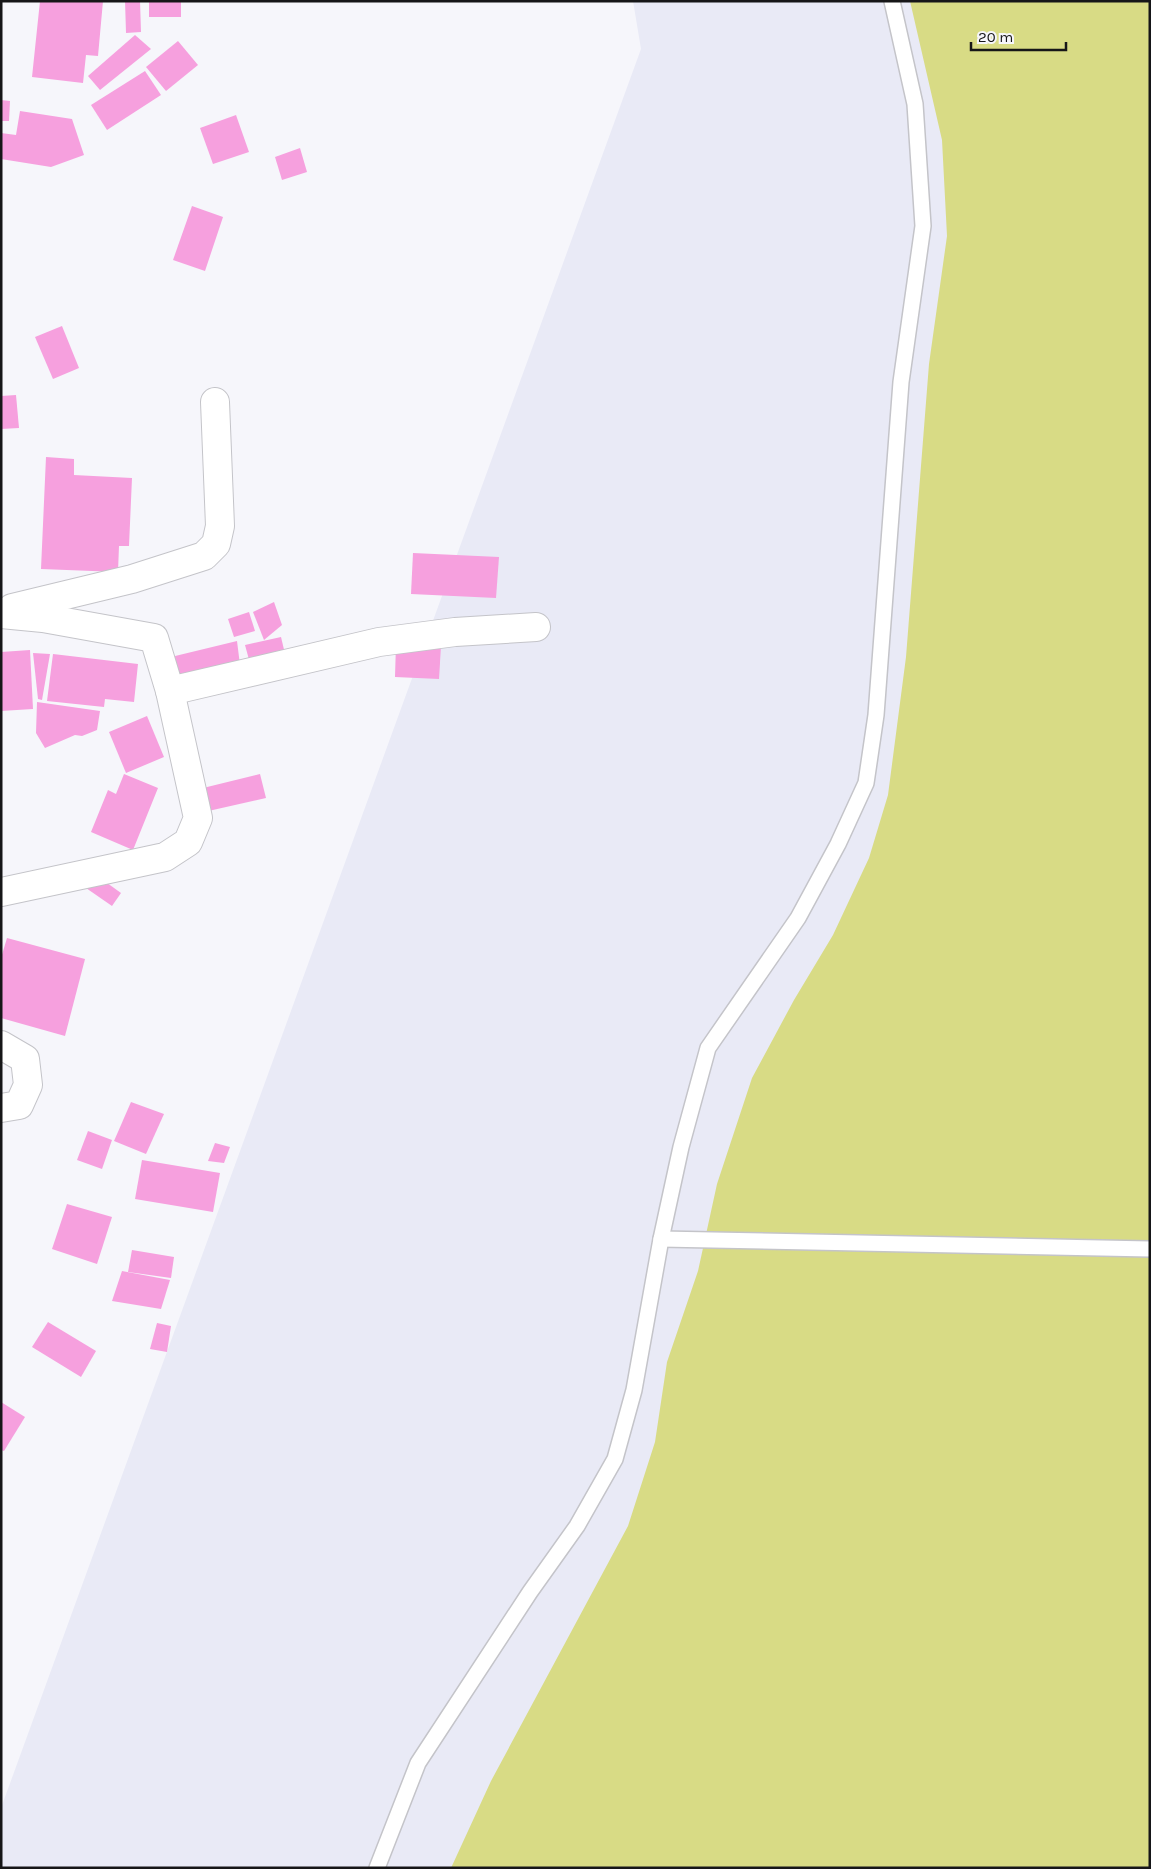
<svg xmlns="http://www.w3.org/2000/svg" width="1151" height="1869" font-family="Karla,sans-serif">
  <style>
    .built { fill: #e9eaf6 }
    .green { fill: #d8db85 }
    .building { fill: #f6a0de }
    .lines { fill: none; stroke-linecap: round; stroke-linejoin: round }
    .lane-casing { stroke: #c4c4c9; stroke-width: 18 }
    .street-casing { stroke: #c4c4c9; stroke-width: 30 }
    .lane { stroke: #fff; stroke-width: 15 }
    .street { stroke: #fff; stroke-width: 28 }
  </style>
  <rect width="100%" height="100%" fill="#f6f6fb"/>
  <polygon class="built" points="633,1 1150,1 1150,1868 1,1868 1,1808 641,49"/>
  <polygon class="green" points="910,1 1150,1 1150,1868 451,1868 491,1781 628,1526 655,1442 667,1362 698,1271 717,1184 752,1078 794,1000 833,935 869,858 888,795 906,657 929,364 947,236 942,140"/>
  <g class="building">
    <polygon points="40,1 103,1 98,56 86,55 83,83 32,77"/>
    <polygon points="125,1 140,1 141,32 126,33"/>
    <rect x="149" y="1" width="32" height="16"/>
    <polygon points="135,35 151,49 100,90 88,76"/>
    <polygon points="178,41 198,65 166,91 146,67"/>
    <polygon points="145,71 161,95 107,130 91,105"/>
    <polygon points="1,100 10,101 9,121 1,121"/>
    <polygon points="20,111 72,119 84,155 51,167 1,159 1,133 16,135"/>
    <polygon points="236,115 249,152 213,164 200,128"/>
    <polygon points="300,148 307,172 282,180 275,157"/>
    <polygon points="192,206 223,217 205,271 173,260"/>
    <polygon points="62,326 79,368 53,379 35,337"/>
    <polygon points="16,395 19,428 1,429 1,396"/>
    <polygon points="46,457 74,459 74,475 132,478 129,546 119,546 118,572 41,569"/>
    <polygon points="413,553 499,557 496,598 411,594"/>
    <polygon points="274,602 282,625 264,640 253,612"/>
    <polygon points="249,612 255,631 234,637 228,619"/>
    <polygon points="281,637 286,658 251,667 245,645"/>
    <polygon points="237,641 240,665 172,680 171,657"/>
    <polygon points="396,644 441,646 439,679 395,677"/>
    <polygon points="30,650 33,709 1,711 1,652"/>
    <polygon points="33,653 50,654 42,700 38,699"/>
    <polygon points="53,654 138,664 134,702 105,699 104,707 47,701"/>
    <polygon points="37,702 100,711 97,730 82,736 75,735 45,748 36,733"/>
    <polygon points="147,716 164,757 126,773 109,732"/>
    <polygon points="124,774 158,788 133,850 91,832 108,790 116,794"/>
    <polygon points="260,774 266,798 204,812 199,789"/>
    <polygon points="96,875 121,893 112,906 86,888"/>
    <polygon points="7,938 85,959 65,1036 1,1018 1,958"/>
    <polygon points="131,1102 164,1114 146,1154 114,1141"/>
    <polygon points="88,1131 112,1140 102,1169 77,1160"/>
    <polygon points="215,1143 230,1147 224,1163 208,1161"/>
    <polygon points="142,1160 220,1173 213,1212 135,1199"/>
    <polygon points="67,1204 112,1217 97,1264 52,1249"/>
    <polygon points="132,1250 174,1257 171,1278 128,1272"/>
    <polygon points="122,1271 170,1280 161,1309 112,1301"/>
    <polygon points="48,1322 96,1351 81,1377 32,1347"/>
    <polygon points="157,1323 171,1326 167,1352 150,1349"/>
    <polygon points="1,1402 25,1417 4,1451 1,1450"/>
  </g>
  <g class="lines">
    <g class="lane-casing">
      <g id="lane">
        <polyline points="661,1239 1150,1249"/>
        <polyline points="377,1868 418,1763 530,1592 577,1526 615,1459 634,1390 661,1239 681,1147 708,1048 798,918 838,844 866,783 876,715 901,382 923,226 915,104 892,1"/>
      </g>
    </g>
    <g class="street-casing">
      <g id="street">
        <polyline points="12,608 132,579 204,556 216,544 220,526 215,402"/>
        <polyline points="1,614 43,618 154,638 170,691 198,818 188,842 165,857 1,892"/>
        <polyline points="170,691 379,642 455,632 536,627"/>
        <polyline points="1,1045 25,1059 28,1085 19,1105 1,1108"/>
      </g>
    </g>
    <use href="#lane" class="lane"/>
    <use href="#street" class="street"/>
  </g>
  <rect width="1151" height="1869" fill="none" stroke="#161618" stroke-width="5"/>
  <path d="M971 42v8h95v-8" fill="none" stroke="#161618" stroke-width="2.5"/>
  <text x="978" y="42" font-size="15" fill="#161618" stroke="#f6f6fb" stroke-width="4" paint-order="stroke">20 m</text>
</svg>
